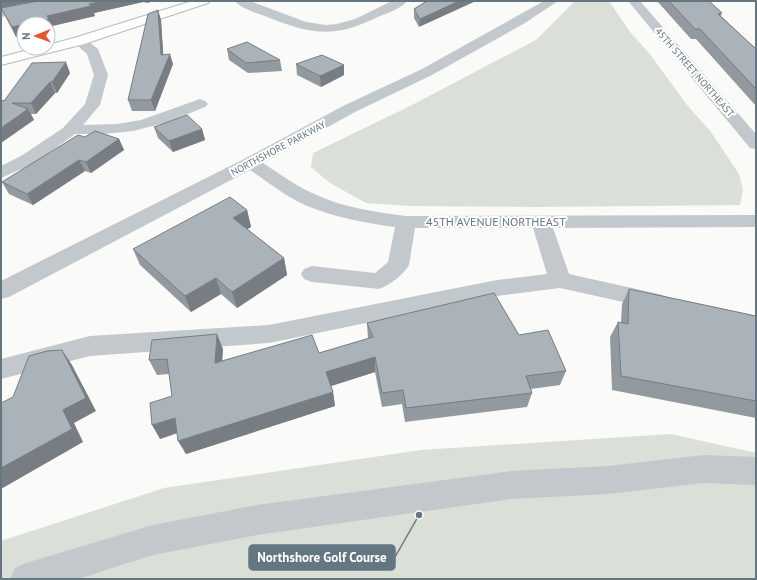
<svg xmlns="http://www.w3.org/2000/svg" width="757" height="580" font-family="'PT Sans',sans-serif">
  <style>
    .green { fill: #dadfd7 }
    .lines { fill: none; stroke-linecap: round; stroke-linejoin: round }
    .major-casing { stroke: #b5babe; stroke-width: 2 }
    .minor { fill: #c3c8cc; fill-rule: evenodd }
    .major { fill: #fff; fill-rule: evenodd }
    .wall { fill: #929a9f }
    .shaded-wall { fill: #777d82 }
    .building { fill: #aab3b9; stroke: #777d82 }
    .labels { text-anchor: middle; stroke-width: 4; stroke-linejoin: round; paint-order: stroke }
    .far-street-label { font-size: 10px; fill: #657683; stroke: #fff }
    .street-label { font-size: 12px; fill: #657683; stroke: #fff }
    .leader { fill: none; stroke: #657683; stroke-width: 1.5 }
    .callout-dot { fill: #657683; stroke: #fff; stroke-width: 1.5 }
    .callout { fill: #657683; stroke: #657683; stroke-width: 1.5 }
    .callout-label { font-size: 13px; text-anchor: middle; font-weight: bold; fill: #fff }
  </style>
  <rect width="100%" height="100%" fill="#fafaf8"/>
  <g class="green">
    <polygon points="575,1 609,1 630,32 649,53 687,105 711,132 739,174 743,190 740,205 534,207 410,206 366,203 330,183 311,167 313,153 410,106 536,40"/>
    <polygon points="671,434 756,453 756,579 1,579 1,541 164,488 421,450"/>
  </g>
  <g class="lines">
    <g class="major-casing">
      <polygon id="major" points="192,1 210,1 208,3 84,44 1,65 1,57 36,48 48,48 48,45 74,38"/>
    </g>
    <g class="minor">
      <polygon points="44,1 68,1 66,3 62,5 1,17 1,9"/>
      <path d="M 235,1 L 250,1 L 306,22 L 326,25 L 337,24 L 355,19 L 392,1 L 407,1 C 402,8 388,13 380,16 C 332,40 310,34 262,15 C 254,12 240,8 235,1 Z"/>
      <path d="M 544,1 L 558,1 L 525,23 L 432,75 L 355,112 L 263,163 C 281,175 299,188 319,196 C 346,208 376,212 406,216 L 756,215 L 756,227 L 553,228 L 569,274 L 663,295 L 666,301 L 663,307 L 655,309 L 560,288 L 497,296 L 269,343 L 90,356 L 1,379 L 1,359 L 90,336 L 269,325 L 497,280 L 547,274 L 533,228 L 415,228 L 409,265 C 403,275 390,285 379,289 L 312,282 L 304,279 L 301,274 L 304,269 L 312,266 L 375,273 L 388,262 L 395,227 C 365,223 333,217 305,205 C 285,196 268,182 250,170 L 9,297 L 1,299 L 1,281 L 244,159 L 343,106 L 422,69 Z"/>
      <polygon points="628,1 640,1 756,134 756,149 750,148"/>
      <polygon points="79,37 84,38 98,49 108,75 100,105 83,125 117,124 141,120 200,99 205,101 208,104 205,107 168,122 133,131 104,134 75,134 33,164 1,178 1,166 21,156 63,128 85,104 94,75 87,54 72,41 74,38"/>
      <polygon points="704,455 756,457 756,485 704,483 608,494 511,499 257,535 153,555 78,579 10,579 15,568 26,563 153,525 257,505 511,471 608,466"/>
    </g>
    <use href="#major" class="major"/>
  </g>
  <g class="wall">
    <polygon points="38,1 153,1 147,3 143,2 94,13 95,16 52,26 53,28 48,30 48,24 24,24 24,35 16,37 1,8"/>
    <polygon points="427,1 419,27 414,18 414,9"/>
    <polygon points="657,1 709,1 722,13 721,16 756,49 756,106 696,39 691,39"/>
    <polygon points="158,10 161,20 163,55 173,64 155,111 132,111 128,100"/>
    <polygon points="227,49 280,60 282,71 248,73 229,60"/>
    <polygon points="296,64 344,65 344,75 321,87 297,75"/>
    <polygon points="70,73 57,93 55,93 36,114 31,114 34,120 4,101"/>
    <polygon points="154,127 202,129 205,140 173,152 158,138"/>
    <polygon points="85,137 119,139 124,150 91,173 85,171 33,205 9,194 2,182"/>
    <polygon points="247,210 251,227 247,229 284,258 287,275 237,308 221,294 191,312 140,265 133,249"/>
    <polygon points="629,289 756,316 756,418 612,390 610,337 618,322 621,322 622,304"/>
    <polygon points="367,323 519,335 566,371 560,385 531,389 532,393 527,407 405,422 402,404 382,407 375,372 331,386 333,392 335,406 186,454 177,433 160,439 172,396 169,374 157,375 149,360 223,349 222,361 319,353 368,339"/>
  </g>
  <g class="shaded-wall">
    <polygon points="1,1 36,1 1,8"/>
    <polygon points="103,1 143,1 143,2 94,13 95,16 52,26 53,28 48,30 48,24 25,24 47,16 89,4"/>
    <polygon points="147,1 153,1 147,3"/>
    <polygon points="459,1 476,1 419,27 420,19"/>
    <polygon points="158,10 161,20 164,65 161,55"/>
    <polygon points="24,24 24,35 16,37 12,27"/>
    <polygon points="170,54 173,64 155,111 151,100"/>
    <polygon points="66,62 70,73 57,93 52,82"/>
    <polygon points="344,65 344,75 321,87 320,76"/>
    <polygon points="50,82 55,93 36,114 31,103"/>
    <polygon points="28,109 34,120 1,143 1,128"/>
    <polygon points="202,129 205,140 173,152 169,141"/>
    <polygon points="119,139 124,150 91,173 86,162"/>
    <polygon points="79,160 85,171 33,205 27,194"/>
    <polygon points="247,210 251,227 237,235 233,218"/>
    <polygon points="284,258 287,275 237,308 232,292"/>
    <polygon points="216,278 221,294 191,312 185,296"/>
    <polygon points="217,334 223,349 221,377 215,363"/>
    <polygon points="62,350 72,365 96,411 74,423 83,442 1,489 1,468 63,410"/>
    <polygon points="375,357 375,372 328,387 326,372"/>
    <polygon points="333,392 335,406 186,454 178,441"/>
    <polygon points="175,418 183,431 160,439 152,425"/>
  </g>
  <g class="building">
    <polygon points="38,1 103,1 89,4 91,6 47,16 49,19 12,27 1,8"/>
    <polygon points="427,1 459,1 420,19 414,9"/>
    <polygon points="669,1 709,1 722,13 718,14 756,49 756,89 700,29 695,29"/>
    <polygon points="158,10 161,55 170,54 151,100 128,100 148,14"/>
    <polygon points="247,42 280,60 246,63 227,49"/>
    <polygon points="322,55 344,65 320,76 296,64"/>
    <polygon points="66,62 52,82 50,82 31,103 12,103 28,109 1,128 1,100 4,101 32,63"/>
    <polygon points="187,115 202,129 169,141 154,127"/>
    <polygon points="95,131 119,139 86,162 79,160 27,194 2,182 78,135 85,137"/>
    <polygon points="230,197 247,210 233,218 284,258 232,292 216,278 185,296 133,249"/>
    <polygon points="629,289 756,316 756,401 621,376 618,322 628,324"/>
    <polygon points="494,293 519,335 548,330 566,371 526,376 532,393 406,408 403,390 382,393 375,357 326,372 333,392 178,441 175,418 152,425 150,403 172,396 167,359 149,360 152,340 217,334 215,363 312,335 319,353 373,337 367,323"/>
    <polygon points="62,350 86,398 63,410 72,429 1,468 1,403 13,397 29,356 47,351"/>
  </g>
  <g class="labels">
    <g class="far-street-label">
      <text transform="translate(695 72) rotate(49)" y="4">45TH STREET NORTHEAST</text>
      <text transform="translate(278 148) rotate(-28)" y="4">NORTHSHORE PARKWAY</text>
    </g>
    <g class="street-label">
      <text x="496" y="226">45TH AVENUE NORTHEAST</text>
    </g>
  </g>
  <path class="leader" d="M419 515L395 557"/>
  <circle class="callout-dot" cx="419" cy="515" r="4"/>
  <rect class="callout" x="249" y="545" width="146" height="25" rx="4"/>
  <g class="callout-label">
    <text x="322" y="562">Northshore Golf Course</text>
  </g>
  <rect width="757" height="580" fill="none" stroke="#657683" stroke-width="4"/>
  <g transform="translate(36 36) rotate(269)"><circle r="19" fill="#ffffff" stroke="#c1c8cd"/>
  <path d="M0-3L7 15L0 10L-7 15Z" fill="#e4572e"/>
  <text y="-6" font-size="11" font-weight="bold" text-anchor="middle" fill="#657683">N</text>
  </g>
</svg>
